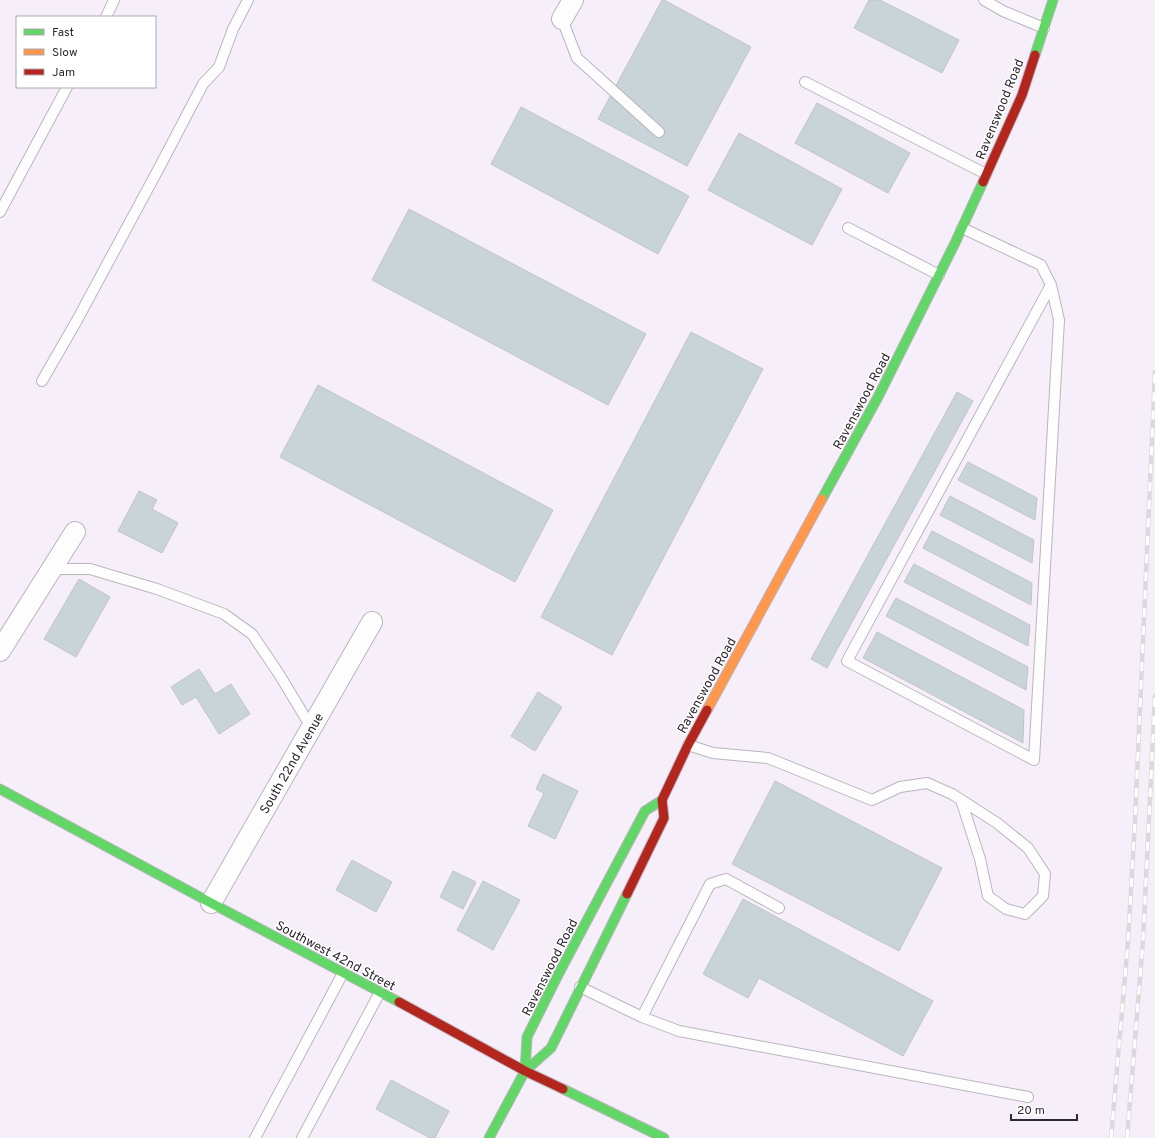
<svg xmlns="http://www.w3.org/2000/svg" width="1155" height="1138" font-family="Overpass,sans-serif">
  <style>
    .building { fill: #c9d4d8; stroke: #c1c4c8 }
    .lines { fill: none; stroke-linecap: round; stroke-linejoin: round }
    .lane-casing { stroke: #bbb5be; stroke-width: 12 }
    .street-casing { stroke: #bbb5be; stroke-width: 22 }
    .fast-casing { stroke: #bbb5be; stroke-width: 11 }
    .slow-casing { stroke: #bbb5be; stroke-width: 11 }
    .jam-casing { stroke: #bbb5be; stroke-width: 11 }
    .lane { stroke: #fefdfe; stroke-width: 10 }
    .street { stroke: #fefdfe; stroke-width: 20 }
    .fast { stroke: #63d668; stroke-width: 9 }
    .slow { stroke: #ff974d; stroke-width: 9 }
    .jam { stroke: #b3261e; stroke-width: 9 }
    .rail-casing { stroke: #dbd9dc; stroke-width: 4.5 }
    .rail { stroke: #fff; stroke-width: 3; stroke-dasharray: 9; stroke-linecap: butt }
    .labels { text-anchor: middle; stroke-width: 3; stroke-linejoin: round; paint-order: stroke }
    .street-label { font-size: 13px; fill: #2f2933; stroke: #fff }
  </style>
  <rect width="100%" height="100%" fill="#f6effa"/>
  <g class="building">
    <polygon points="662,0 664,0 751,47 687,166 598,119"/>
    <polygon points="869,0 880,0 959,40 942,73 854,28"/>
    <polygon points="817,103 910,153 888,193 795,143"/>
    <polygon points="521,107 689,196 658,254 491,164"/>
    <polygon points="739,133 842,189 812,245 708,190"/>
    <polygon points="409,209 646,334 608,405 372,280"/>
    <polygon points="691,332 763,369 612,655 541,617"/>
    <polygon points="318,385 553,510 515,582 280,457"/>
    <polygon points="957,392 973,401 827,668 811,659"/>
    <polygon points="968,462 1037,498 1035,520 958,480"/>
    <polygon points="139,491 157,500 152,509 178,523 162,553 118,531"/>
    <polygon points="950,496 1034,540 1032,563 940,515"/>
    <polygon points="932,531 1032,583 1031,605 923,548"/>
    <polygon points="914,564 1030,625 1028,646 904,582"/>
    <polygon points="79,579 110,597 76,657 44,639"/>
    <polygon points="896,598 1028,667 1026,690 886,616"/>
    <polygon points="877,632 1024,710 1023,743 863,658"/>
    <polygon points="199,669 215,694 231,684 250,714 219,734 196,697 182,705 171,687"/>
    <polygon points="538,692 562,707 535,751 511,736"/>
    <polygon points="543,774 578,791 555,839 528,826 544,793 536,789"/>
    <polygon points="775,781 942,868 899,951 732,864"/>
    <polygon points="352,860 392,882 376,912 336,890"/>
    <polygon points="453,871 476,882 463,909 440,897"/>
    <polygon points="483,881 520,900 493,950 457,930"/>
    <polygon points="743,899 933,1001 903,1056 759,978 748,998 703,974"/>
    <polygon points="391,1080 449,1111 435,1138 430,1138 376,1109"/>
  </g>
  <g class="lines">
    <g class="lane-casing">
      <g id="lane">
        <polyline points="984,0 1003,11 1044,28"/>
        <polyline points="106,17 114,0"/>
        <polyline points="562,19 577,58 659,132"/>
        <polyline points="805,82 986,174"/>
        <polyline points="0,212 67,87"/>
        <polyline points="848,228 939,275"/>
        <polyline points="962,228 1041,265 1051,285 1059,320 1034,760 847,661 1051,285"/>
        <polyline points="42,381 76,322 159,168 203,84 219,67 233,29 248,0"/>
        <polyline points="52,569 90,569 157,589 224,614 252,634 279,674 311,727"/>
        <polyline points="688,745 713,753 768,758 872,800 900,787 927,783 952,794 997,823 1028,848 1045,874 1043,896 1025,914 1006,909 988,896 980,859 961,800"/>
        <polyline points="580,987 642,1017 679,1031 1028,1097"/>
        <polyline points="642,1017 710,884 726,879 779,908"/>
        <polyline points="255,1138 343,973"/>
        <polyline points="302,1138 380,992"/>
      </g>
    </g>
    <g class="street-casing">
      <g id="street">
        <polyline points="562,19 573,0"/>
        <polyline points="0,651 75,532"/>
        <polyline points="211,903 372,622"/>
      </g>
    </g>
    <g class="fast-casing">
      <g id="fast">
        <polyline points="1035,55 1053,0"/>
        <polyline points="822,499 878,397 955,243 983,182"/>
        <polyline points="0,789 211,903 399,1002"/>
        <polyline points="525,1071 527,1037 558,975 645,811 662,800"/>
        <polyline points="563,1089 664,1138"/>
        <polyline points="489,1138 525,1071 551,1048 627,894"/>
      </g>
    </g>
    <g class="slow-casing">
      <polyline id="slow" points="707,710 822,499"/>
    </g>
    <g class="jam-casing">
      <g id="jam">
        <polyline points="983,182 1022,95 1035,55"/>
        <polyline points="627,894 664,818 662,800 688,745 707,710"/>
        <polyline points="399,1002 525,1071 563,1089"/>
      </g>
    </g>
    <use href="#lane" class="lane"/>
    <use href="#street" class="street"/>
    <use href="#fast" class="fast"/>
    <use href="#slow" class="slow"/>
    <use href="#jam" class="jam"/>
    <g class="rail-casing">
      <g id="rail">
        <polyline points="1111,1138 1128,942 1135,820 1155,372"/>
        <polyline points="1127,1138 1143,941 1155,696"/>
      </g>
    </g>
    <use href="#rail" class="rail"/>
  </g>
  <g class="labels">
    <g class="street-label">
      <text transform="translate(999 109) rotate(-68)" y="5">Ravenswood Road</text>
      <text transform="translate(861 401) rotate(-62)" y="5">Ravenswood Road</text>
      <text transform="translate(706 685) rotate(-61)" y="5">Ravenswood Road</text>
      <text transform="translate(291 763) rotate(-60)" y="5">South 22nd Avenue</text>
      <text transform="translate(336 955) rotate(28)" y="5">Southwest 42nd Street</text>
      <text transform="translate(549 967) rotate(-63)" y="5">Ravenswood Road</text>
    </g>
  </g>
  <rect x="16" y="16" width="140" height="72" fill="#ffffff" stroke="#aca9ad"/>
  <rect x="24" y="29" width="20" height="6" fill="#63d668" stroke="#aca9ad"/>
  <text x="52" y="36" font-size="12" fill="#2f2933">Fast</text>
  <rect x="24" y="49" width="20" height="6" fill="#ff974d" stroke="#aca9ad"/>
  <text x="52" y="56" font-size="12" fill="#2f2933">Slow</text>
  <rect x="24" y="69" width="20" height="6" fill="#b3261e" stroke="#aca9ad"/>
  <text x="52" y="76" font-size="12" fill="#2f2933">Jam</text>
  <path d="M1011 1114v6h66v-6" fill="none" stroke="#2f2933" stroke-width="2"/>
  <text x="1017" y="1114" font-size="12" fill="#2f2933" stroke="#ffffff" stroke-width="3" paint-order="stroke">20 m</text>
</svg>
